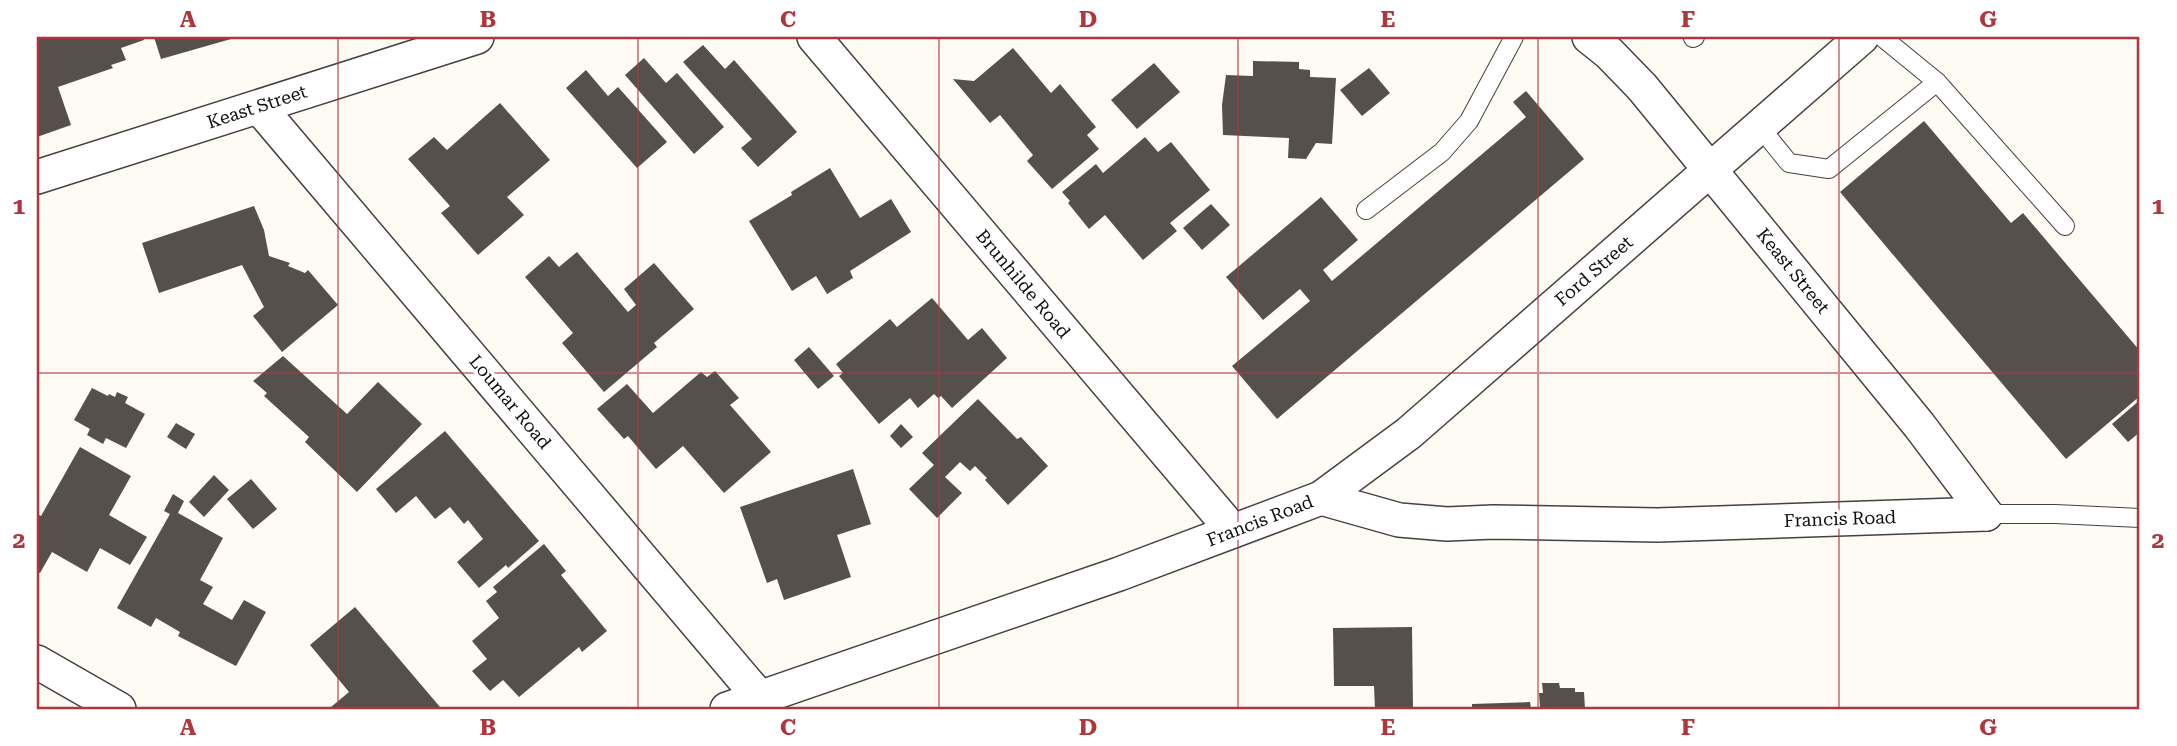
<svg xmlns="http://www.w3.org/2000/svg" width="2177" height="746" font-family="'Roboto Serif',serif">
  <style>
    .building { fill: #56504d }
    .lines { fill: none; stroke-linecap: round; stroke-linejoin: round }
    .service-casing { stroke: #424242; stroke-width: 20 }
    .minor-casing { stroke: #424242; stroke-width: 36 }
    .service { stroke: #fff; stroke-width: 18 }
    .minor { stroke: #fff; stroke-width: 33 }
    .grid { fill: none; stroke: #b0363e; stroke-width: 2; stroke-opacity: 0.55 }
    .labels { text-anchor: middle; stroke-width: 7; stroke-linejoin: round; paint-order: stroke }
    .street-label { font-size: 18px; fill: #0f0f0f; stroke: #fff }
    .neatline { fill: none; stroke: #b0363e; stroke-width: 2.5 }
    .grid-label { font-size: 23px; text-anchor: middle; font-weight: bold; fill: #b0363e }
  </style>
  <rect width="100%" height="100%" fill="#fdfbf3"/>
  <g class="building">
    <polygon points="37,37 143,37 144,40 121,48 126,60 111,65 113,68 58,87 71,125 37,137"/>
    <polygon points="154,37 238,37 161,59"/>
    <polygon points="703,45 725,69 734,60 797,132 758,167 741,148 752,139 683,62"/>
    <polygon points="1013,48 1051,93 1060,84 1096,127 1087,135 1099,149 1052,189 1027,161 1033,155 1000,115 990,123 953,79 974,81"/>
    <polygon points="644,58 666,83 677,73 724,127 694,154 625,75"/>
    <polygon points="1253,61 1299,62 1299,69 1310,70 1310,77 1336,78 1332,144 1316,143 1306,159 1288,158 1289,138 1223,135 1222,105 1226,75 1253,76"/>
    <polygon points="1154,63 1180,92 1137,129 1111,100"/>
    <polygon points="1369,68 1390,93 1362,116 1340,90"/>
    <polygon points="586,70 608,96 618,87 667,142 637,168 566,88"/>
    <polygon points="1526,91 1584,159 1277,419 1232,366 1310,301 1300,289 1263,320 1226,277 1321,197 1358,240 1323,270 1332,281 1526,117 1513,102"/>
    <polygon points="500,103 550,160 507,197 524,215 478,255 441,213 450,206 408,159 434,137 447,150"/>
    <polygon points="1924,121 2011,223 2023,213 2140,351 2140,396 2066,459 1840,192"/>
    <polygon points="1145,137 1158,152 1171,142 1210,190 1170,223 1177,231 1143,260 1105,215 1089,229 1068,203 1070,201 1062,192 1096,164 1103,173"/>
    <polygon points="830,168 860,218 891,199 911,232 850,271 853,278 827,294 816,276 792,291 749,221 792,195 791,192"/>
    <polygon points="1211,204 1230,225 1202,250 1183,228"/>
    <polygon points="254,206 264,230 269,256 290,263 288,266 305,273 308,270 338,305 282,352 253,316 264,307 242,265 159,293 142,243"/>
    <polygon points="577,252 628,312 636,305 624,289 654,263 694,309 654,343 657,347 604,392 562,343 573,333 525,277 549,256 559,267"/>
    <polygon points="932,298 968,340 982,328 1007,358 952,408 941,396 938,398 934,394 918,408 910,398 879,424 839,376 843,373 836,364 890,319 897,327"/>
    <polygon points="809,347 834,376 818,389 794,360"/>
    <polygon points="283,356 347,414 378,382 422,424 357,492 305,442 309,437 264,396 267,393 253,381"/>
    <polygon points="715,371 739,398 730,405 771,452 724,493 683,446 656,469 628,436 624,439 597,409 627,384 653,413 701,372 707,377"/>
    <polygon points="92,388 108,396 109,394 115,397 117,392 128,397 125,403 145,414 126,448 106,438 103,444 87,435 90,429 74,420"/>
    <polygon points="978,399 1017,439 1021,437 1048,466 1008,505 985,480 987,478 975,466 970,471 960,462 945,477 962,493 937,518 909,489 934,465 922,453"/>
    <polygon points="2140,400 2140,432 2128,442 2112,424"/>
    <polygon points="176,423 195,434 186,449 167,437"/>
    <polygon points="901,424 913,437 901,448 890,436"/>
    <polygon points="445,431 539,541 508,568 506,565 479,588 457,562 483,539 468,520 464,524 450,507 435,519 416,496 396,513 376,489"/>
    <polygon points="80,447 131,476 109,515 147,537 130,565 100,548 87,572 52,552 40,573 37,572 37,514 41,516"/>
    <polygon points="853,469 871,524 837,535 851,577 784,600 777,579 767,583 740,507"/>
    <polygon points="214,475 229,490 204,517 189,502"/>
    <polygon points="251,479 277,509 253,529 227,499"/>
    <polygon points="173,494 184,501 178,513 223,538 200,580 213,587 203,604 232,620 244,600 266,612 236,666 178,636 180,632 156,618 151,627 117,608 170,514 164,511"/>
    <polygon points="544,544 566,571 561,575 607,631 582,652 579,647 519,697 503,680 490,691 472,671 487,659 472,641 499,618 486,601 497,592 493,587"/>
    <polygon points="355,607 440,707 438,709 333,709 331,707 349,692 310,645"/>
    <polygon points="1412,627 1413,709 1375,709 1374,686 1334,686 1333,628"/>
    <polygon points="1542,683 1559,683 1560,688 1575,688 1575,692 1584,692 1585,709 1540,709 1539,693 1543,693"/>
    <polygon points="1530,702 1531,709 1472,709 1472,704"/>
  </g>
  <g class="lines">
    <g class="service-casing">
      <g id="service">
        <polyline points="1882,37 1937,82 2065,226"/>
        <polyline points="1693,38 1695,37"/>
        <polyline points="1759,126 1789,163 1829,169 1937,82"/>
        <polyline points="1366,210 1442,152 1469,121 1514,37"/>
        <polyline points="1986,514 2055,514 2140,518"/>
      </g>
    </g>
    <g class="minor-casing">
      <g id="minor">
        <polyline points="814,37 1233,531"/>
        <polyline points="1589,37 1609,53 1642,87 1919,425 1986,514"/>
        <polyline points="259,107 760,698"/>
        <polyline points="37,177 477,37"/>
        <polyline points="1321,498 1399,520 1447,524 1493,522 1657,525 1986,514"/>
        <polyline points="37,662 119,709"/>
        <polyline points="727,709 1119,574 1321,498 1409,433 1862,37"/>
      </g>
    </g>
    <use href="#service" class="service"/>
    <use href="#minor" class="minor"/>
  </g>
  <path class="grid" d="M 338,37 L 338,709M 638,37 L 638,709M 939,37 L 939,709M 1238,37 L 1238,709M 1538,37 L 1538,709M 1839,37 L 1839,709M 37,373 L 2140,373"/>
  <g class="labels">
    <g class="street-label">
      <text transform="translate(257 107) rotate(-18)" y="6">Keast Street</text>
      <text transform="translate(1594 271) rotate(-41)" y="6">Ford Street</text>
      <text transform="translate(1793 271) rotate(51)" y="6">Keast Street</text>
      <text transform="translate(1023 284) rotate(50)" y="6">Brunhilde Road</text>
      <text transform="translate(510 402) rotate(50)" y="6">Loumar Road</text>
      <text transform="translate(1840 519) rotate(-2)" y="6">Francis Road</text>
      <text transform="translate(1260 521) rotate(-21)" y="6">Francis Road</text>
    </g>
  </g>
  <rect width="2177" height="746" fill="none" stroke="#ffffff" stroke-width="77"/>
  <rect x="38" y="38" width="2100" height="670" class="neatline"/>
  <g class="grid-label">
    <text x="188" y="27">A</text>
    <text x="488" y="27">B</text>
    <text x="788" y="27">C</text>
    <text x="1088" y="27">D</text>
    <text x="1388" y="27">E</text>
    <text x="1688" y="27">F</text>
    <text x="1988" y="27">G</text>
    <text x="19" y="214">1</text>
    <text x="2158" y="214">1</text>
    <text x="19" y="548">2</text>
    <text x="2158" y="548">2</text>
    <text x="188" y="735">A</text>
    <text x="488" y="735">B</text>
    <text x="788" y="735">C</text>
    <text x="1088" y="735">D</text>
    <text x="1388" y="735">E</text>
    <text x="1688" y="735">F</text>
    <text x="1988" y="735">G</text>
  </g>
</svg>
